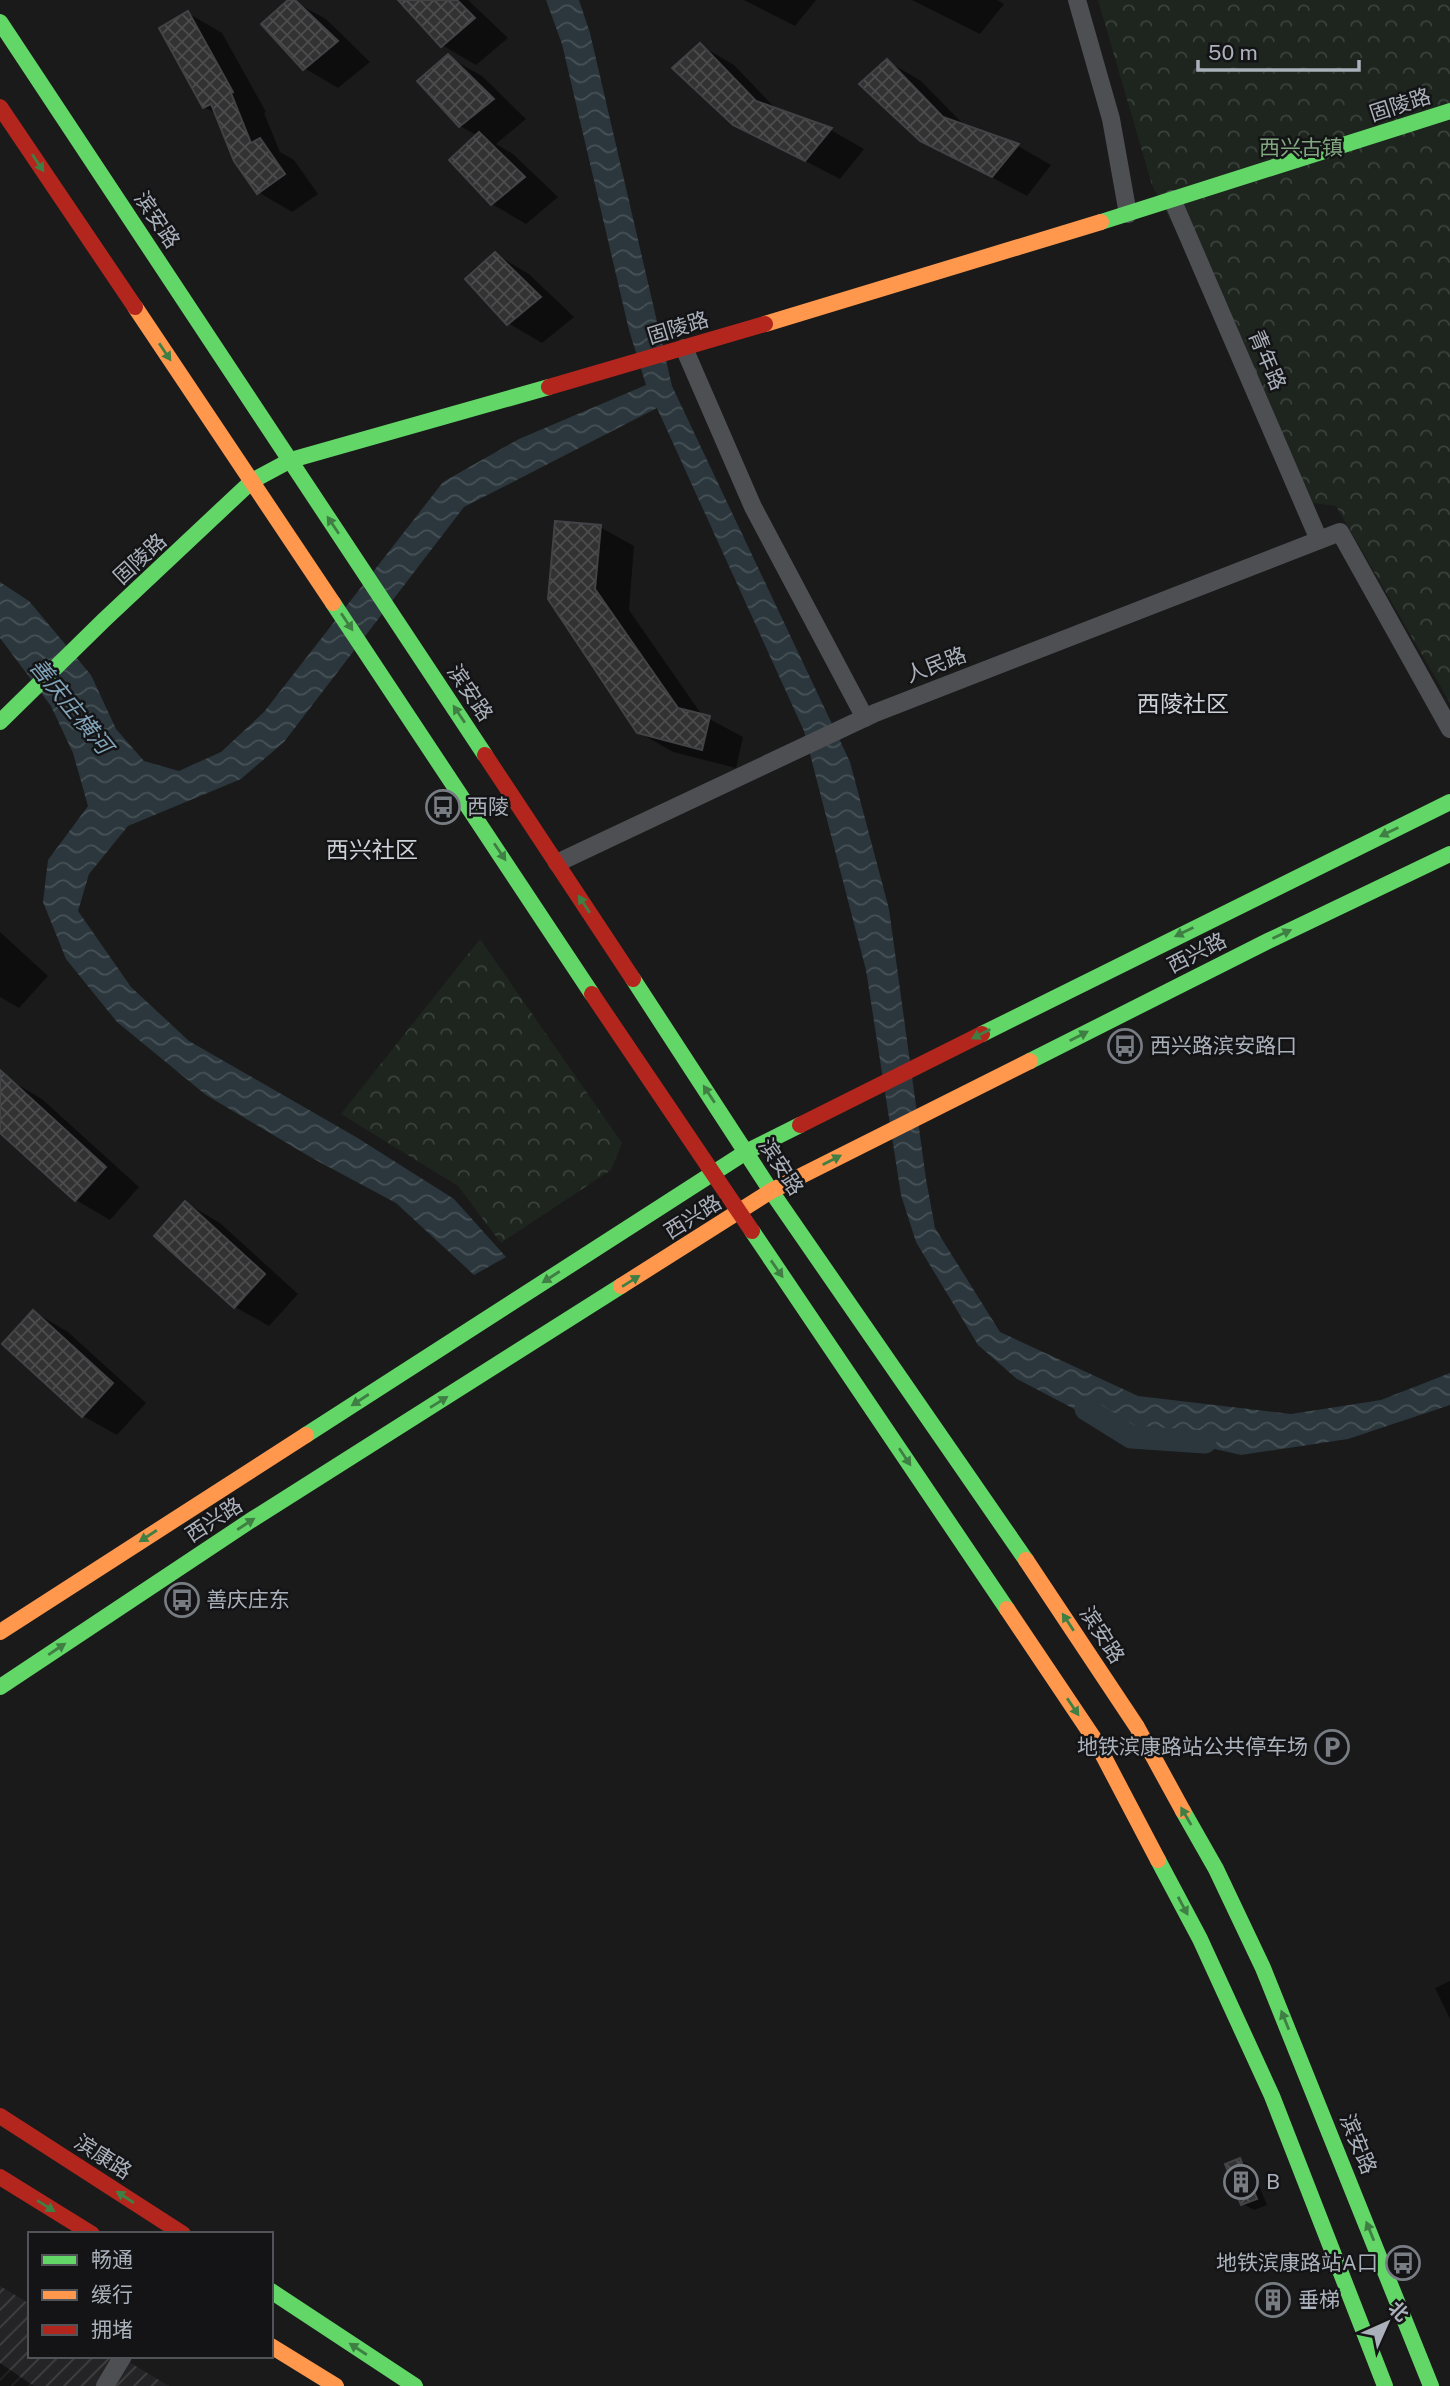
<svg xmlns="http://www.w3.org/2000/svg" width="1450" height="2386" font-family="'Public Sans','Noto Sans SC',sans-serif">
  <style>
    .industrial { fill: url(#industrial-furrows) }
    .forest { fill: url(#forest-crowns) }
    .water { fill: url(#water-waves) }
    .shadow { fill: #0007 }
    .lines { fill: none; stroke-linecap: round; stroke-linejoin: round }
    .canal { stroke: #2b373d; stroke-width: 23 }
    .building { fill: url(#building-cross-hatch); stroke: #424346; stroke-width: 2 }
    .street { stroke: #4d4f53; stroke-width: 18 }
    .fast { stroke: #63d668; stroke-width: 16 }
    .slow { stroke: #ff974d; stroke-width: 16 }
    .jam { stroke: #b3261e; stroke-width: 16 }
    .oneway { fill: #3f7f43 }
    .labels { text-anchor: middle; stroke-width: 5; stroke-linejoin: round; paint-order: stroke }
    .street-label { font-size: 21px; fill: #aab1bb; stroke: #141416 }
    .park-label { font-size: 21px; fill: #81a780; stroke: #141416 }
    .poi-label { font-size: 21px; fill: #aab1bb; stroke: #141416; text-anchor: start }
    .neighbourhood-label { font-size: 23px; fill: #ccd0d7; stroke: #141416 }
    .water-label { font-size: 23px; font-style: italic; fill: #80a3b8; stroke: #141416 }
  </style>
  <defs>
    <pattern id="industrial-furrows" width="10" height="10" patternUnits="userSpaceOnUse" patternTransform="scale(1.75)"><rect width="10" height="10" fill="#242426"/><path d="M-1 1l2-2M0 10L10 0M9 11l2-2" fill="none" stroke="#414144"/></pattern>
    <pattern id="forest-crowns" width="20" height="18" patternUnits="userSpaceOnUse" patternTransform="scale(1.75)"><rect width="20" height="18" fill="#1d251e"/><path d="M2 6a3 3 0 1 1 6 0M12 15a3 3 0 1 1 6 0" fill="none" stroke="#3b423d"/></pattern>
    <pattern id="water-waves" width="16" height="10" patternUnits="userSpaceOnUse" patternTransform="scale(1.75)"><rect width="16" height="10" fill="#2b373d"/><path d="M0 5q4-4 8 0t8 0" fill="none" stroke="#475257"/></pattern>
    <pattern id="building-cross-hatch" width="8" height="8" patternUnits="userSpaceOnUse" patternTransform="scale(1.75)"><rect width="8" height="8" fill="#323232"/><path d="M0 0l8 8M0 8l8-8" fill="none" stroke="#4d4d4e"/></pattern>
  </defs>
  <rect width="100%" height="100%" fill="#1a1a1a"/>
  <polygon class="industrial" points="0,2286 30,2304 30,2356 119,2356 169,2386 0,2386"/>
  <g class="forest">
    <polygon points="1098,0 1450,0 1450,703 1336,506 1313,503 1260,392 1152,185"/>
    <polygon points="480,939 622,1143 611,1170 501,1243 458,1186 341,1114"/>
  </g>
  <polygon class="water" points="546,0 579,0 590,33 672,386 850,762 889,909 926,1179 935,1228 1000,1332 1138,1396 1291,1414 1381,1400 1450,1373 1450,1405 1348,1439 1241,1455 1101,1423 1017,1379 978,1345 916,1242 901,1195 866,970 804,731 657,408 464,507 284,742 241,779 128,826 89,874 78,911 131,987 189,1041 356,1137 454,1199 506,1257 474,1275 396,1203 312,1158 206,1095 117,1022 66,959 43,902 48,860 88,806 73,753 51,706 0,638 0,582 29,601 91,675 116,729 144,761 179,771 221,752 264,712 443,482 519,439 646,385 629,330 562,44"/>
  <g class="shadow">
    <polygon points="291,0 326,19 370,62 338,88 304,68"/>
    <polygon points="403,0 468,0 508,38 476,65 442,45"/>
    <polygon points="744,0 816,0 795,26"/>
    <polygon points="912,0 997,0 1004,4 980,34"/>
    <polygon points="188,13 222,33 266,112 264,113 280,152 294,160 318,194 292,212 258,192 217,114 204,107"/>
    <polygon points="700,45 734,65 778,111 831,130 864,149 840,179 734,124"/>
    <polygon points="448,57 482,76 526,119 496,144 513,154 558,197 526,224 492,204 478,136 460,126"/>
    <polygon points="887,61 921,81 966,127 1018,146 1051,165 1027,196 922,140"/>
    <polygon points="495,254 529,274 574,317 542,343 508,323"/>
    <polygon points="600,527 634,546 629,610 702,715 743,737 736,768 673,752 638,732 550,599"/>
    <polygon points="0,932 48,976 19,1008 0,997"/>
    <polygon points="8,1079 42,1099 139,1187 110,1220 76,1200 0,1131 0,1088"/>
    <polygon points="186,1203 220,1223 298,1294 269,1326 235,1307"/>
    <polygon points="34,1312 68,1332 146,1403 117,1435 83,1416"/>
    <polygon points="1450,1981 1450,2019 1435,1988"/>
    <polygon points="1240,2160 1251,2166 1267,2205 1254,2210 1243,2204"/>
    <polygon points="0,2363 34,2386 0,2386"/>
  </g>
  <g class="lines">
    <polyline class="canal" points="1086,1409 1131,1437 1205,1442"/>
  </g>
  <g class="building">
    <polygon points="288,0 295,0 338,41 303,70 261,24"/>
    <polygon points="398,0 457,0 475,18 441,47"/>
    <polygon points="188,11 233,92 231,93 251,143 260,138 285,174 257,194 234,161 211,104 203,108 159,28"/>
    <polygon points="700,43 756,101 832,128 805,161 733,125 672,68"/>
    <polygon points="448,54 494,99 459,127 417,81"/>
    <polygon points="887,59 943,117 1019,144 992,177 920,141 859,84"/>
    <polygon points="479,132 525,177 491,205 449,160"/>
    <polygon points="495,252 541,297 507,325 465,279"/>
    <polygon points="555,521 601,525 595,589 678,708 710,716 702,750 637,733 548,599"/>
    <polygon points="0,1070 106,1167 75,1201 0,1133"/>
    <polygon points="185,1201 265,1274 234,1308 154,1236"/>
    <polygon points="33,1310 113,1383 82,1417 2,1344"/>
    <polygon points="1240,2158 1257,2199 1241,2205 1225,2164"/>
  </g>
  <g class="lines">
    <g class="street">
      <polyline points="1077,0 1111,119 1128,214"/>
      <polyline points="1172,199 1319,540"/>
      <polyline points="684,348 753,507 865,718"/>
      <polyline points="557,863 875,713 1340,532 1450,729"/>
      <polyline points="105,2386 123,2356"/>
    </g>
    <g class="fast">
      <polyline points="0,22 485,755"/>
      <polyline points="1101,222 1450,111"/>
      <polyline points="333,603 592,994"/>
      <polyline points="0,722 104,620 252,481 291,460 549,387"/>
      <polyline points="633,979 771,1191 1026,1560"/>
      <polyline points="982,1034 1450,802"/>
      <polyline points="1030,1061 1268,941 1450,854"/>
      <polyline points="752,1231 1007,1609"/>
      <polyline points="306,1435 746,1152 800,1125"/>
      <polyline points="0,1687 253,1519 621,1286"/>
      <polyline points="1183,1811 1216,1869 1263,1968 1431,2386"/>
      <polyline points="1158,1860 1200,1939 1272,2096 1385,2386"/>
      <polyline points="271,2291 415,2386"/>
    </g>
    <g class="slow">
      <polyline points="135,307 333,603"/>
      <polyline points="765,324 1101,222"/>
      <polyline points="621,1286 771,1191 1030,1061"/>
      <polyline points="1026,1560 1137,1727 1183,1811"/>
      <polyline points="1007,1609 1095,1740 1158,1860"/>
      <polyline points="0,1632 306,1435"/>
      <polyline points="271,2346 336,2386"/>
    </g>
    <g class="jam">
      <polyline points="0,107 135,307"/>
      <polyline points="549,387 765,324"/>
      <polyline points="485,755 633,979"/>
      <polyline points="592,994 752,1231"/>
      <polyline points="800,1125 982,1034"/>
      <polyline points="0,2116 183,2234"/>
      <polyline points="0,2177 92,2234"/>
    </g>
  </g>
  <defs><path id="oneway-solid" d="M-6-.8H1V-3.2L6.5 0L1 3.2V.8H-6Z" transform="scale(1.75)"/></defs>
  <g class="oneway">
    <use href="#oneway-solid" transform="translate(38 163) rotate(56)"/>
    <use href="#oneway-solid" transform="translate(165 352) rotate(56)"/>
    <use href="#oneway-solid" transform="translate(333 525) rotate(-124)"/>
    <use href="#oneway-solid" transform="translate(347 622) rotate(56)"/>
    <use href="#oneway-solid" transform="translate(459 714) rotate(-124)"/>
    <use href="#oneway-solid" transform="translate(1389 832) rotate(154)"/>
    <use href="#oneway-solid" transform="translate(500 852) rotate(56)"/>
    <use href="#oneway-solid" transform="translate(584 904) rotate(-123)"/>
    <use href="#oneway-solid" transform="translate(1184 932) rotate(154)"/>
    <use href="#oneway-solid" transform="translate(1282 934) rotate(-25)"/>
    <use href="#oneway-solid" transform="translate(981 1034) rotate(153)"/>
    <use href="#oneway-solid" transform="translate(1079 1036) rotate(-27)"/>
    <use href="#oneway-solid" transform="translate(709 1094) rotate(-123)"/>
    <use href="#oneway-solid" transform="translate(832 1160) rotate(-27)"/>
    <use href="#oneway-solid" transform="translate(777 1269) rotate(55)"/>
    <use href="#oneway-solid" transform="translate(551 1277) rotate(147)"/>
    <use href="#oneway-solid" transform="translate(631 1281) rotate(-32)"/>
    <use href="#oneway-solid" transform="translate(360 1400) rotate(147)"/>
    <use href="#oneway-solid" transform="translate(439 1402) rotate(-32)"/>
    <use href="#oneway-solid" transform="translate(905 1457) rotate(56)"/>
    <use href="#oneway-solid" transform="translate(246 1524) rotate(-33)"/>
    <use href="#oneway-solid" transform="translate(148 1536) rotate(147)"/>
    <use href="#oneway-solid" transform="translate(1068 1622) rotate(-123)"/>
    <use href="#oneway-solid" transform="translate(57 1649) rotate(-34)"/>
    <use href="#oneway-solid" transform="translate(1073 1707) rotate(56)"/>
    <use href="#oneway-solid" transform="translate(1186 1816) rotate(-120)"/>
    <use href="#oneway-solid" transform="translate(1183 1906) rotate(62)"/>
    <use href="#oneway-solid" transform="translate(1285 2020) rotate(-112)"/>
    <use href="#oneway-solid" transform="translate(125 2197) rotate(-147)"/>
    <use href="#oneway-solid" transform="translate(46 2206) rotate(32)"/>
    <use href="#oneway-solid" transform="translate(1370 2231) rotate(-112)"/>
    <use href="#oneway-solid" transform="translate(358 2349) rotate(-147)"/>
  </g>
  <defs>
    <g id="bus-ring" transform="scale(1.75)"><circle r="9.5" fill="#141416" stroke="#787c83" stroke-width="1.5"/><path d="M-5-6H5V4H4V6H2V4H-2V6H-4V4H-5ZM-3.5-4V0h7V-4ZM-3.5 1.2v1.5H-2V1.2ZM2 1.2v1.5H3.5V1.2Z" fill="#787c83"/></g>
    <g id="parking-ring" transform="scale(1.75)"><circle r="9.5" fill="#141416" stroke="#787c83" stroke-width="1.5"/><path d="M-3.5-5.5H1a3.5 3.5 0 0 1 0 7H-1V5.5H-3.5ZM-1-3.4V-.6H.8a1.4 1.4 0 0 0 0-2.8Z" fill="#787c83"/></g>
    <g id="building-ring" transform="scale(1.75)"><circle r="9.5" fill="#141416" stroke="#787c83" stroke-width="1.5"/><path d="M-4-6H4V6H1V3H-1V6H-4ZM-2.5-4.3h1.7v1.8h-1.7ZM.8-4.3h1.7v1.8H.8ZM-2.5-1h1.7V.8h-1.7ZM.8-1h1.7V.8H.8Z" fill="#787c83"/></g>
  </defs>
  <g fill-rule="evenodd">
    <use href="#bus-ring" x="443" y="807"/>
    <use href="#bus-ring" x="1125" y="1046"/>
    <use href="#bus-ring" x="182" y="1600"/>
    <use href="#parking-ring" x="1332" y="1747"/>
    <use href="#building-ring" x="1241" y="2182"/>
    <use href="#bus-ring" x="1403" y="2263"/>
    <use href="#building-ring" x="1273" y="2300"/>
  </g>
  <g class="labels">
    <g class="street-label">
      <text transform="translate(1400 105) rotate(-18)" y="7">固陵路</text>
      <text transform="translate(157 220) rotate(56)" y="7">滨安路</text>
      <text transform="translate(678 328) rotate(-17)" y="7">固陵路</text>
      <text transform="translate(1267 360) rotate(67)" y="7">青年路</text>
      <text transform="translate(140 559) rotate(-43)" y="7">固陵路</text>
      <text transform="translate(936 665) rotate(-21)" y="7">人民路</text>
      <text transform="translate(470 693) rotate(56)" y="7">滨安路</text>
      <text transform="translate(1197 953) rotate(-27)" y="7">西兴路</text>
      <text transform="translate(781 1167) rotate(57)" y="7">滨安路</text>
      <text transform="translate(693 1217) rotate(-32)" y="7">西兴路</text>
      <text transform="translate(214 1520) rotate(-33)" y="7">西兴路</text>
      <text transform="translate(1102 1635) rotate(57)" y="7">滨安路</text>
      <text transform="translate(1358 2144) rotate(68)" y="7">滨安路</text>
      <text transform="translate(103 2157) rotate(33)" y="7">滨康路</text>
    </g>
    <g class="park-label">
      <text x="1301" y="155">西兴古镇</text>
    </g>
    <g class="poi-label">
      <text x="467" y="814">西陵</text>
      <text x="1150" y="1053">西兴路滨安路口</text>
      <text x="206" y="1607">善庆庄东</text>
      <text x="1308" y="1754" text-anchor="end">地铁滨康路站公共停车场</text>
      <text x="1266" y="2189">B</text>
      <text x="1378" y="2270" text-anchor="end">地铁滨康路站A口</text>
      <text x="1298" y="2307">垂梯</text>
    </g>
    <g class="neighbourhood-label">
      <text x="1183" y="712">西陵社区</text>
      <text x="372" y="858">西兴社区</text>
    </g>
    <g class="water-label">
      <text transform="translate(71 706) rotate(51)" y="8">善庆庄横河</text>
    </g>
  </g>
  <rect x="28" y="2232" width="245" height="126" fill="#141416" stroke="#505358" stroke-width="2"/>
  <rect x="42" y="2255" width="35" height="10" fill="#63d668" stroke="#505358" stroke-width="2"/>
  <text x="91" y="2267" font-size="21" fill="#aab1bb">畅通</text>
  <rect x="42" y="2290" width="35" height="10" fill="#ff974d" stroke="#505358" stroke-width="2"/>
  <text x="91" y="2302" font-size="21" fill="#aab1bb">缓行</text>
  <rect x="42" y="2325" width="35" height="10" fill="#b3261e" stroke="#505358" stroke-width="2"/>
  <text x="91" y="2337" font-size="21" fill="#aab1bb">拥堵</text>
  <g transform="translate(1387 2323) rotate(45)" stroke="#141416" stroke-width="5" paint-order="stroke">
  <path d="M0-5L12 26L0 18L-12 26Z" fill="#aab1bb"/>
  <text y="-10" font-size="19" font-weight="bold" text-anchor="middle" fill="#aab1bb">北</text>
  </g>
  <path d="M1198 60v10h161v-10" fill="none" stroke="#aab1bb" stroke-width="3.5"/>
  <text x="1208" y="60" font-size="21" fill="#aab1bb" stroke="#141416" stroke-width="5" paint-order="stroke">50 m</text>
</svg>
